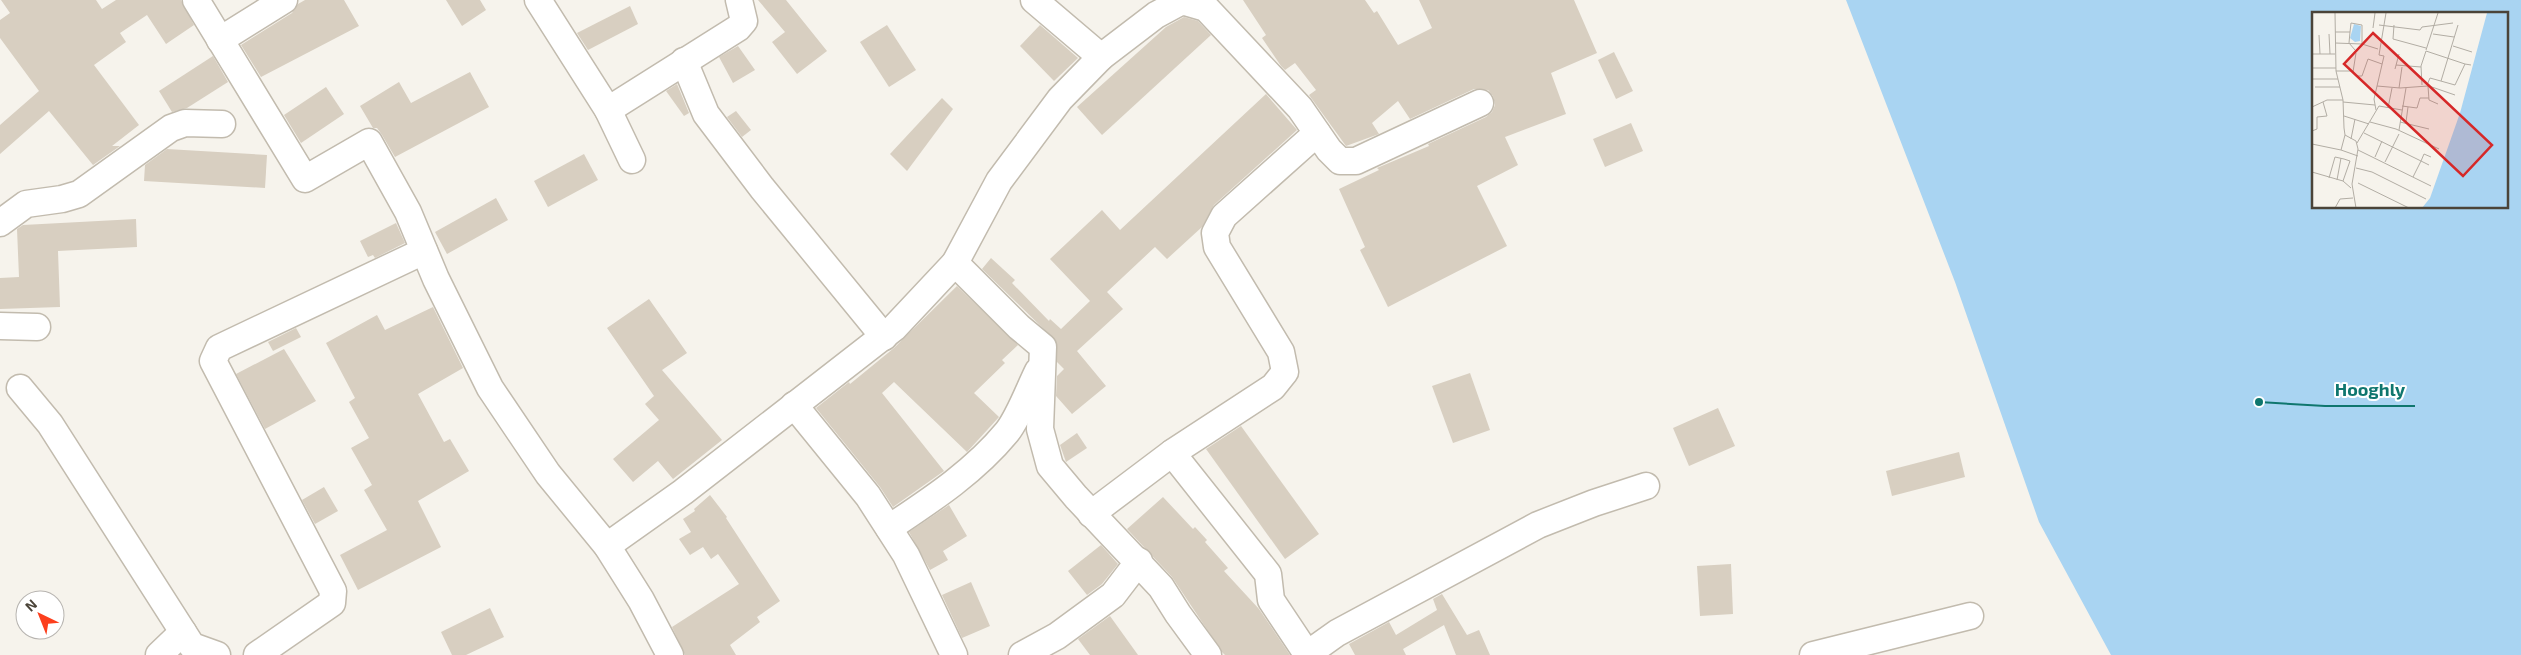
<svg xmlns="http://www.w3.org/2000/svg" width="2521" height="655" font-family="'Exo 2',sans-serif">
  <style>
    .water { fill: #a9d4f2; fill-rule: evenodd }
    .building { fill: #d8cfc1 }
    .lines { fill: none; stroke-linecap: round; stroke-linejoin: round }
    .minor-casing { stroke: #c2bbae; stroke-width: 29 }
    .minor { stroke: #fff; stroke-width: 26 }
    .inset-road { fill: none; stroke: #b2ada4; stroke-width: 1 }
    .view { fill: #d62828; fill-opacity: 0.15; stroke: #d62828; stroke-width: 2.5 }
    .inset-edge { fill: none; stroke: #4b4439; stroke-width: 2.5 }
    .leader { fill: none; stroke: #0f766e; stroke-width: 2 }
    .callout-dot { fill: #0f766e; stroke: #fff; stroke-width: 2 }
    .callout-label { font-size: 18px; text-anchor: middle; font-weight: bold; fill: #0f766e; stroke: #fff; stroke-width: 4; stroke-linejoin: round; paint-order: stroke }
  </style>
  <rect width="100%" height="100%" fill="#f6f3ec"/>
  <path class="water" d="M 1846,0 L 2521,0 L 2521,655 L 2111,655 L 2039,522 L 1955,282 ZM 2314,14 L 2507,14 L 2507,208 L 2314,208 Z"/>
  <g class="building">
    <polygon points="1,0 96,0 102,9 116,0 181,0 194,25 166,44 147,15 120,33 126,42 94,65 139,125 112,146 120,146 93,165 49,111 0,154 0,125 39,91 0,38 0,20 10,13"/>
    <polygon points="305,0 344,0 359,26 261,77 241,45 292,13 298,4"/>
    <polygon points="446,0 480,0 486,10 462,26"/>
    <polygon points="758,0 786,0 827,51 797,74 772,42 785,32"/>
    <polygon points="1243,0 1365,0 1374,13 1377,11 1398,45 1432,28 1419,0 1574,0 1597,53 1551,73 1566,114 1505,137 1518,165 1477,186 1507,246 1388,307 1360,250 1365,247 1339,189 1379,170 1377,168 1429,146 1428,144 1486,117 1492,112 1495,105 1493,96 1488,90 1474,89 1410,119 1398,101 1372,123 1379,134 1346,146 1309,95 1316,90 1295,63 1285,70 1281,66 1262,38 1266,35"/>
    <polygon points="630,6 638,24 588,50 577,33"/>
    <polygon points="1184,17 1198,21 1211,35 1102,135 1077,107 1166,27"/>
    <polygon points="887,25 916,70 889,87 860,42"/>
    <polygon points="1040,25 1078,58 1054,81 1020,46"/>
    <polygon points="738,46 755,70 733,83 719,57"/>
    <polygon points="1614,52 1633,91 1616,99 1598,60"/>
    <polygon points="213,56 228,82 187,108 172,112 159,91"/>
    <polygon points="470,72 489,107 395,157 382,135 377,128 373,128 360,106 399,82 411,103"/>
    <polygon points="677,84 689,113 684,116 666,91"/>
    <polygon points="326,87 344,114 301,143 284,115"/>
    <polygon points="1266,94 1297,130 1214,205 1202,227 1167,259 1155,247 1107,292 1123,309 1077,351 1106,386 1072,414 1056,396 1057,376 1064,369 1057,362 1056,341 982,269 991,258 1015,280 1012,283 1049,321 1050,319 1061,329 1090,301 1050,259 1102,210 1120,230"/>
    <polygon points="942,98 953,109 907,171 890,154"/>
    <polygon points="736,111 751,130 742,137 727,117"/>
    <polygon points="1631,123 1643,151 1605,167 1593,139"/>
    <polygon points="167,149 267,155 265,188 144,181 145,165"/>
    <polygon points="584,154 598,180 548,207 534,181"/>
    <polygon points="496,198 508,220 447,254 435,232"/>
    <polygon points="136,219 137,247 58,251 60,307 0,309 0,278 19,277 17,229 23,225"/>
    <polygon points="396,223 405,243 375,258 373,255 368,257 360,241"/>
    <polygon points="957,286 1018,345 1002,360 1005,363 974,393 999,417 967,452 894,382 882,393 944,471 893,507 880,487 816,408 849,382 850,384 894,348"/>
    <polygon points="649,299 687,353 662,370 722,440 673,479 658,461 633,482 613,459 659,420 645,404 654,396 607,328"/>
    <polygon points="433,307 463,368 418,394 444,442 450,439 469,471 418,501 441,547 358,590 340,555 387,530 364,490 372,485 351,448 369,438 349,402 355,398 326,343 377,315 385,330"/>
    <polygon points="296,328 301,337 273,351 268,342"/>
    <polygon points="284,349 316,401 265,429 236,374"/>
    <polygon points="1470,373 1490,430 1453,443 1432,386"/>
    <polygon points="1718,408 1735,446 1689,466 1673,428"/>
    <polygon points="1241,426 1319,534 1285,559 1206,449"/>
    <polygon points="1077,433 1087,448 1066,462 1060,445"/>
    <polygon points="1959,452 1965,477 1892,496 1886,471"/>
    <polygon points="324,487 338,511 315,524 302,500"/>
    <polygon points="710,495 727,517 726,518 780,601 757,617 760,622 730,645 736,655 685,655 672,627 739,584 718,554 711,559 703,547 690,555 679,539 691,532 683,519 695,511 694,509"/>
    <polygon points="1163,497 1193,529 1195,527 1207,540 1205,542 1228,568 1224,571 1259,609 1290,655 1225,655 1222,652 1172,577 1127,529"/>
    <polygon points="949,505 967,536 943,551 948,560 930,570 909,532"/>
    <polygon points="1101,545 1118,564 1102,584 1087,595 1068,571"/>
    <polygon points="1731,564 1733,614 1700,616 1697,566"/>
    <polygon points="971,582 990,626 962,638 942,595"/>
    <polygon points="1442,594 1467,635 1479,630 1490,655 1456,655 1444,625 1403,649 1406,655 1355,655 1349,644 1389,622 1396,635 1437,610 1433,599"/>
    <polygon points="490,608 504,637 466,655 452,655 441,632"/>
    <polygon points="1110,616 1138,655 1090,655 1078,639"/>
  </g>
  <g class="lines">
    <g class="minor-casing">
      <g id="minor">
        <polyline points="196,0 305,179 369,142 408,212 436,279 490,388 548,474 607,546 641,600 670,655"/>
        <polyline points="538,0 608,110 632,160"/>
        <polyline points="1034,0 1101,57"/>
        <polyline points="220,40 284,0"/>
        <polyline points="684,61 706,114 762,188 884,337"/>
        <polyline points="608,110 738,28 744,21 739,0"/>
        <polyline points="0,223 26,204 62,199 79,194 171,128 185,123 222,124"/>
        <polyline points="955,263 1019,327 1043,347 1040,429 1050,466 1076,497 1161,587 1178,614 1208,655"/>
        <polyline points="0,326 37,327"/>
        <polyline points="20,388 50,424 192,646 217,655"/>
        <polyline points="794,405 868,496 906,555 954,655"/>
        <polyline points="1172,453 1268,574 1271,600 1307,654"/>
        <polyline points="1091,514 1172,453 1273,387 1285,372 1281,352 1217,247 1215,233 1224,216 1317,133"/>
        <path d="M 889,528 C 931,500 974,472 1007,432 C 1019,417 1029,389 1038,371"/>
        <polyline points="607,546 683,492 894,328 955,263 999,181 1060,99 1101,57 1156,15 1182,1 1206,8 1300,108 1329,150 1340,161 1356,161 1480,103"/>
        <polyline points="159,655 183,632"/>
        <polyline points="257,655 332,603 333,591 213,361 219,348 424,251"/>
        <polyline points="1022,655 1057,636 1113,595 1139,561"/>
        <polyline points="1306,655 1337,633 1538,525 1594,503 1646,486"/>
        <polyline points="1813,655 1970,616"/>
      </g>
    </g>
    <use href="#minor" class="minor"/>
  </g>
  <g transform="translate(2312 12)">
    <rect width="196" height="196" fill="#f6f3ec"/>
    <path d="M 175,1 L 196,1 L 196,196 L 110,196 L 118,186 L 148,101 ZM 42,12 L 49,14 L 48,29 L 43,30 L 38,26 Z" fill="#a9d4f2"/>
    <path class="inset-road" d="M 23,1 L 24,59 L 31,88 L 32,116 L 33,123 L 44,129 L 46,137 L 40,172 L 44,196M 67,13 L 108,18 L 110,15 L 141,11M 82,13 L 81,27 L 114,36M 61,16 L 63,1M 23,20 L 38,20 L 39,11 L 50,13 L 50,32 L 23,31M 38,20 L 37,31 L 43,38M 17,22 L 18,42M 121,22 L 142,25M 7,23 L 8,42M 50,32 L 66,37M 141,34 L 160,40M 114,38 L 126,1M 44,41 L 41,60 L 44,64 L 50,64 L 56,47 L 70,52M 0,42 L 23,42M 84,53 L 109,55M 0,56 L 24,56M 83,57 L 87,42M 24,59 L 41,59M 0,67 L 26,67M 129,69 L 146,13M 110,73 L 109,54 L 114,39 L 153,52M 115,73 L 118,66 L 143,73 L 153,52 L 159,53M 65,74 L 88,76 L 116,74 L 117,88 L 126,92M 117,74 L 143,83M 3,75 L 28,75M 87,76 L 90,55M 31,90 L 63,93M 90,94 L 105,96 L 108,86 L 117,86M 0,95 L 15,88 L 31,88M 76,96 L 80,76M 64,98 L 62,87 L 72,44 L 67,43 L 74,1M 32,104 L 57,112M 58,110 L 84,117 L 127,137M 88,110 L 117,117M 94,110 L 96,95M 87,118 L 94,76M 0,119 L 5,117 L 5,105 L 15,104 L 11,90M 52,121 L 109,149 L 112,142 L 119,145M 33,123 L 29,138 L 46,144M 39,127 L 43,107M 45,131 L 67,94 L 90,98M 0,132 L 29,138M 46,138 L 119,174M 63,145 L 70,129M 73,150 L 87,122M 44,156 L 60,160 L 114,187M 0,160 L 31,169 L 39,176M 101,165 L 109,149 L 117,153M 17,166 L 23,145 L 32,147 L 38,149 L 31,169M 25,168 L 29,146M 46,171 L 97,196M 23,196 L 28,187 L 41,186"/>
    <path class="view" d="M 61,21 L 180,133 L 151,164 L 32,52 Z"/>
    <rect width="196" height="196" class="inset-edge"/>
  </g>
  <path class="leader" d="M2259 402L2325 406H2415"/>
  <circle class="callout-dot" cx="2259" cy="402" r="5"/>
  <g class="callout-label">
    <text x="2370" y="396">Hooghly</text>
  </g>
  <g transform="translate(40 615) rotate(317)"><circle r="24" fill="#ffffff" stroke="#b7b4b0"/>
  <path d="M0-4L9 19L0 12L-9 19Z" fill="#fc3f1d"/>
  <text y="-8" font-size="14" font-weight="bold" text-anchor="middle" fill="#4b4439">N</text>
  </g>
</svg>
